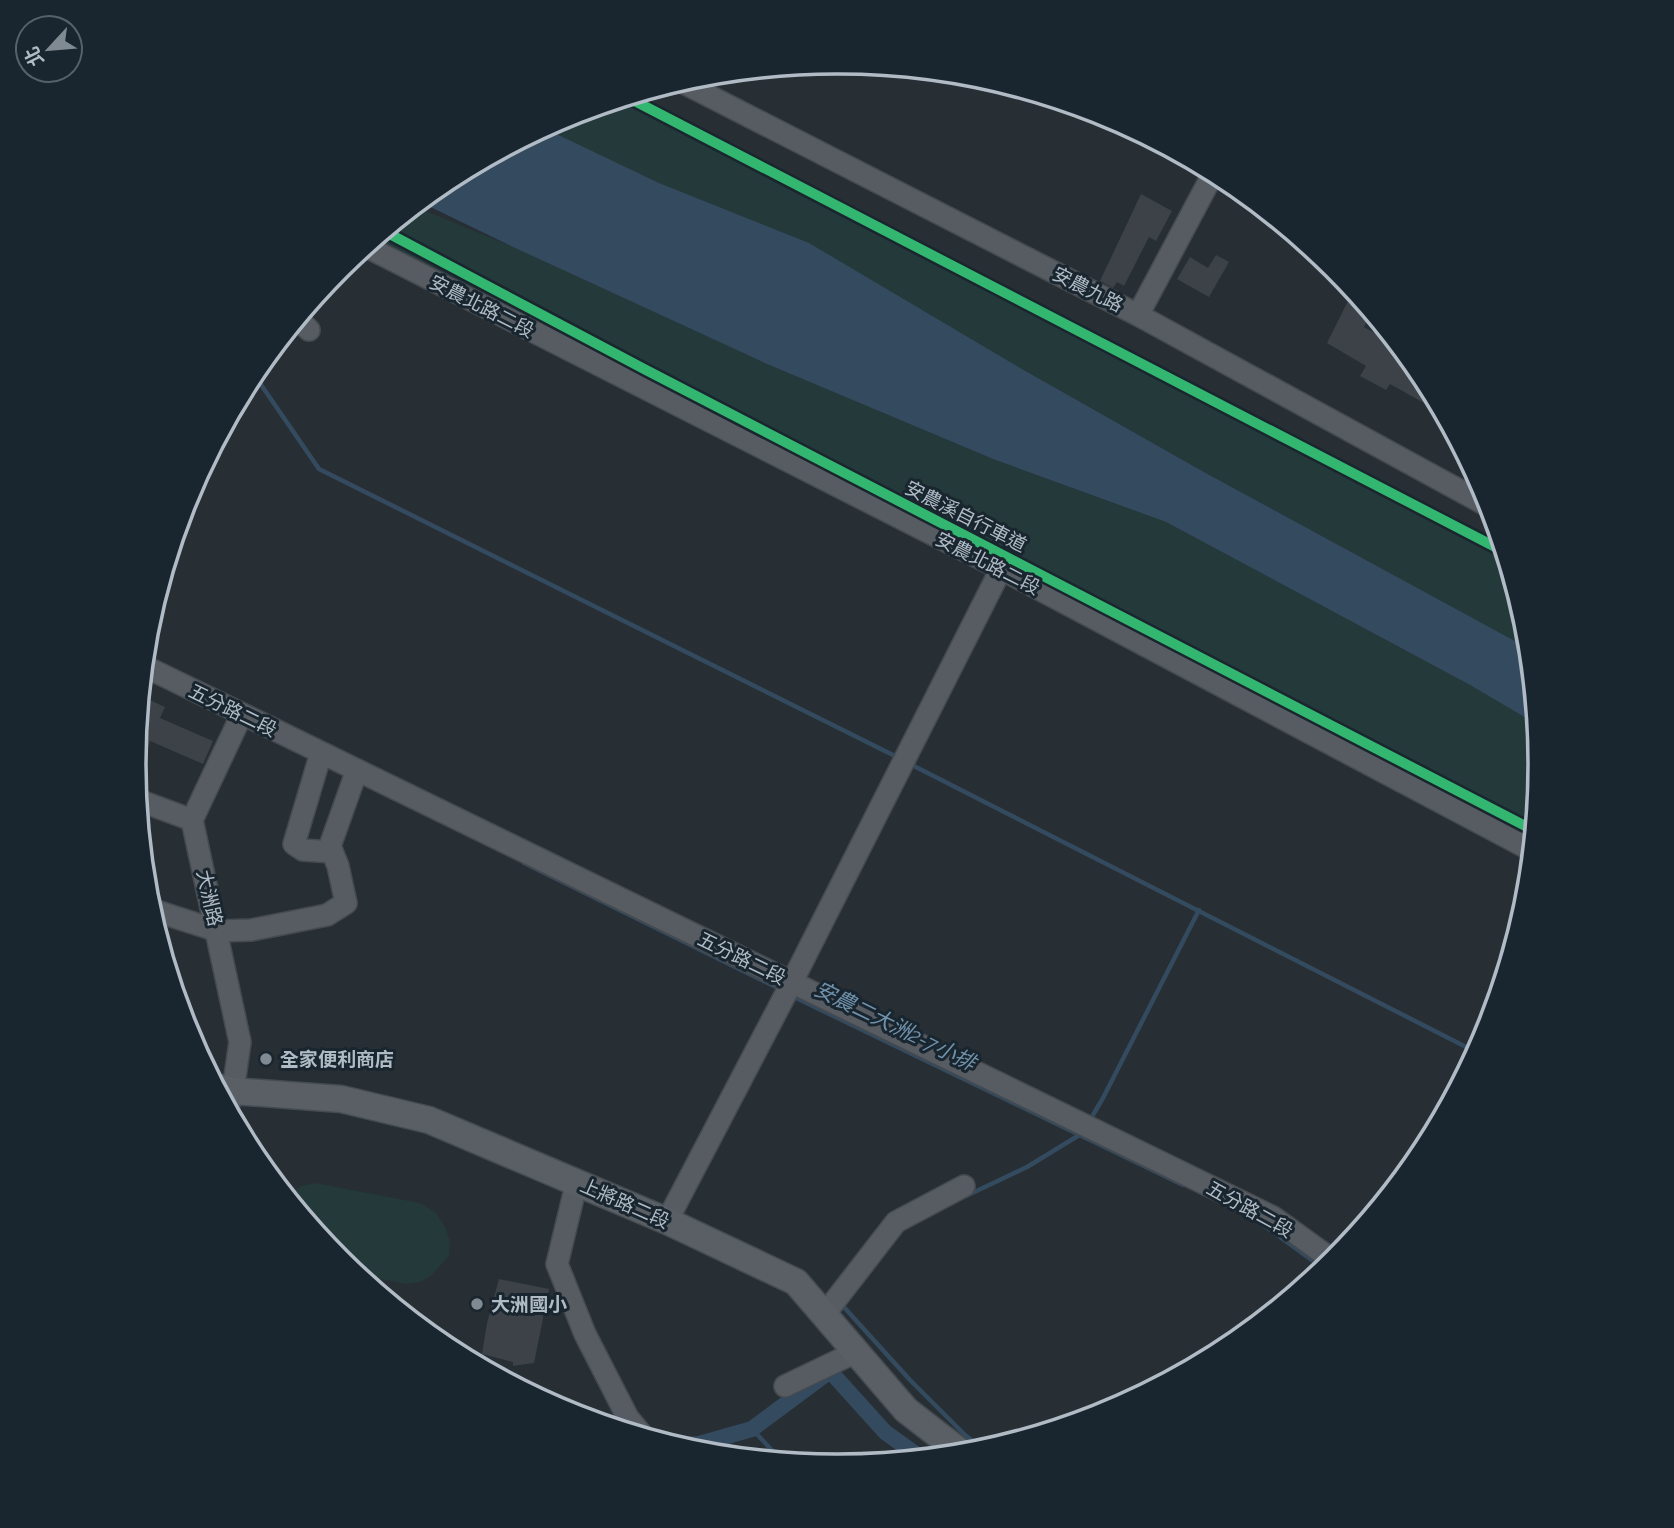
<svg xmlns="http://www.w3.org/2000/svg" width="1674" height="1528" font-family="Raleway,'Noto Sans TC',sans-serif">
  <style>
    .green { fill: #24393a }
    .water { fill: #344a5e }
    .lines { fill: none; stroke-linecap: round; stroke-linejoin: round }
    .stream { stroke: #344a5e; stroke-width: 4.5 }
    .canal { stroke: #344a5e; stroke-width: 16 }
    .building { fill: #3c4248 }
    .minor-casing { stroke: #454a4f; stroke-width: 24 }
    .major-casing { stroke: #444b51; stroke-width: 29 }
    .minor { stroke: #575c62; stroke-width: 21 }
    .major { stroke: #595f64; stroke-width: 26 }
    .cycleway-casing { stroke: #1a262f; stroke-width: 15 }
    .cycleway { stroke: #33b770; stroke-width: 10 }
    .poi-dot { fill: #808a93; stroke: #1a262f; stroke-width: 2.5 }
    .labels { text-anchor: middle; stroke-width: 6; stroke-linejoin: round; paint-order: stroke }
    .street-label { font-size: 19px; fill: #b0bbc6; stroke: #1a262f }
    .poi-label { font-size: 19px; font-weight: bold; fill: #b0bbc6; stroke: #1a262f; text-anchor: start }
    .water-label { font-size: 21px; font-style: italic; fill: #7091aa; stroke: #1a262f }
    .rim { fill: none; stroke: #b0bbc6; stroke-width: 3.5 }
  </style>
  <rect width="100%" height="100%" fill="#272e34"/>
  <g class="green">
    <polygon points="630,96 1049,317 1503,551 1526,627 1528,648 1204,472 1022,369 659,183 544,128 568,115"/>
    <polygon points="414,206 513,247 767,364 993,459 1166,522 1470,685 1536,724 1540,764 1532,842 374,239"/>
    <polygon points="315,1183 420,1203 436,1213 445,1227 450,1241 449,1255 432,1275 420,1282 406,1284 356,1274 340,1261 287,1196 301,1186"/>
  </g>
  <polygon class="water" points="544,128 659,183 809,243 1022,369 1204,472 1528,648 1536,724 1470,685 1166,522 993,459 767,364 513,247 420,202 447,179"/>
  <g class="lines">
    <g class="stream">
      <polyline points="253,373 319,469 897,757"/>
      <polyline points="910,764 1476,1052"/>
      <polyline points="524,863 780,989"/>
      <polyline points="790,995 1183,1185"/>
      <polyline points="1090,1120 1103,1098 1199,910"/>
      <polyline points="966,1196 1027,1167 1081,1134"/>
      <polyline points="1254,1218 1324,1269"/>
      <polyline points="842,1305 910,1380 965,1435 985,1450"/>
      <polyline points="752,1429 782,1461"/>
    </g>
    <polyline class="canal" points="673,1445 699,1444 752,1429 830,1371 885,1432 921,1458"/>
  </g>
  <g class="building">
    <polygon points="1141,194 1172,211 1156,241 1149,237 1124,286 1117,282 1113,288 1100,281"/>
    <polygon points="1216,255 1229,262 1209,297 1177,279 1190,257 1208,268"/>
    <polygon points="1351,295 1363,302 1372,313 1364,327 1400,347 1422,374 1431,391 1424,403 1390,384 1386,390 1360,376 1366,366 1327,343"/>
    <polygon points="141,696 165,707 160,718 213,741 203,764 150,741 148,747 136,742"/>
    <polygon points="499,1279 549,1289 534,1363 513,1366 513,1362 482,1354 487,1323"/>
  </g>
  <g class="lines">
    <g class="minor-casing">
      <g id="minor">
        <polyline points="680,81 1138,315 1490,507"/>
        <polyline points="365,246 1001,569 1531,850"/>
        <polyline points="1138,315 1214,172"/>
        <polyline points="298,319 309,330"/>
        <polyline points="144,666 1273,1217 1334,1261"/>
        <polyline points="321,753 294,844 303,850 332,852"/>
        <polyline points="138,800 192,820"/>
        <polyline points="150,909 218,931 251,930 327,915 346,903 338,866 330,846 357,770"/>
        <polyline points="228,1108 233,1091 240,1042 192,820 242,714"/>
        <polyline points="577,1181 557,1264 585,1334 628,1418 643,1436"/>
        <polyline points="667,1221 792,982 1001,569"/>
        <polyline points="824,1315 896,1222 964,1186"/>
        <polyline points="785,1386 856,1352"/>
      </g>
    </g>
    <g class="major-casing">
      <polyline id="major" points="216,1087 233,1091 341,1099 429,1120 667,1221 796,1282 906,1410 963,1454"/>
    </g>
    <use href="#minor" class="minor"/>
    <use href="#major" class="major"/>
    <g class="cycleway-casing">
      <g id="cycleway">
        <polyline points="627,97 1503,551"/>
        <polyline points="384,231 646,370 1533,830"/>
      </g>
    </g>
    <use href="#cycleway" class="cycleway"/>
  </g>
  <g class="poi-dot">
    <circle cx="266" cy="1059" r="7"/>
    <circle cx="477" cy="1304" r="7"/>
  </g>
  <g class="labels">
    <g class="street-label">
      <text transform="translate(1088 289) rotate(27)" y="7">安農九路</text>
      <text transform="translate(482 306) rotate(27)" y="7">安農北路二段</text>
      <text transform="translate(966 516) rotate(27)" y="7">安農溪自行車道</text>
      <text transform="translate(988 563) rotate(27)" y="7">安農北路二段</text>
      <text transform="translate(233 710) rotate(26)" y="7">五分路二段</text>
      <text transform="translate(210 898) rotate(77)" y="7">大洲路</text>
      <text transform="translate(742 958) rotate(26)" y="7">五分路二段</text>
      <text transform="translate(625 1203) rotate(24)" y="7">上將路二段</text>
      <text transform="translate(1250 1209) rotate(29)" y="7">五分路二段</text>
    </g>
    <g class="poi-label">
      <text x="280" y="1066">全家便利商店</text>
      <text x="491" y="1311">大洲國小</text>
    </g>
    <g class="water-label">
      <text transform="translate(895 1026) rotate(26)" y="7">安農二大洲2-7小排</text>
    </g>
  </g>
  <path d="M0 0H1674V1528H0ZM836 74H838A690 690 0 0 1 1528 764V764A690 690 0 0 1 838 1454H836A690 690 0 0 1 146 764V764A690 690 0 0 1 836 74Z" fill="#1a262f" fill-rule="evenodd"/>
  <path class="rim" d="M836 74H838A690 690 0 0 1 1528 764V764A690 690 0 0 1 838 1454H836A690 690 0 0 1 146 764V764A690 690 0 0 1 836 74Z"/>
  <g transform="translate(49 49) rotate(244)"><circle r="33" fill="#1a262f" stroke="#56626b" stroke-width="2"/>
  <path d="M0-5L12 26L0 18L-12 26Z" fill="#808a93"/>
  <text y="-10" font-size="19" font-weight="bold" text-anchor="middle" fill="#b0bbc6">北</text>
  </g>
</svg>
